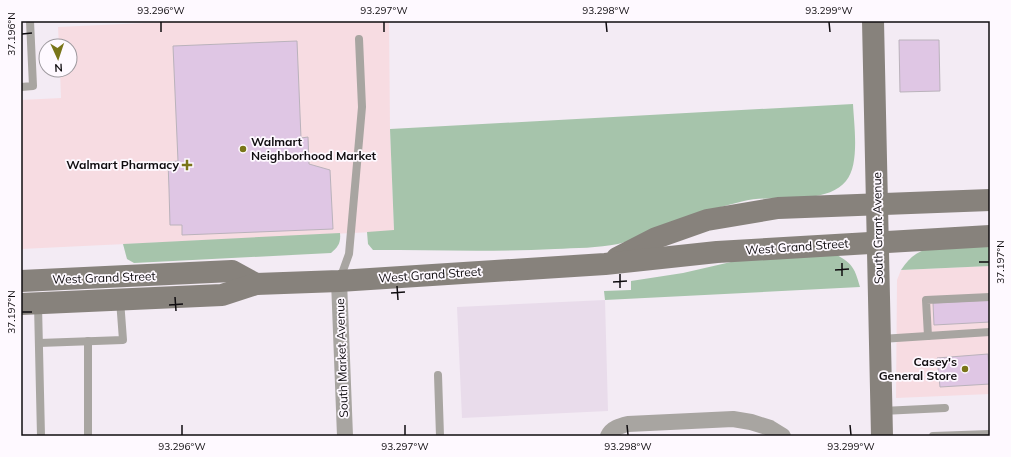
<svg xmlns="http://www.w3.org/2000/svg" width="1011" height="457" font-family="Mulish,sans-serif">
  <style>
    .commercial { fill: #f7dce2 }
    .built { fill: #e9dceb }
    .green { fill: #a6c4ab }
    .building { fill: #dfc6e4; stroke: #bab2bb }
    .lines { fill: none; stroke-linecap: round; stroke-linejoin: round }
    .service { stroke: #a8a5a1; stroke-width: 8 }
    .minor { stroke: #a8a5a1; stroke-width: 16 }
    .secondary { stroke: #87827c; stroke-width: 22 }
    .ticks { fill: none; stroke: #0f0c0f; stroke-width: 1.5 }
    .poi-dot { fill: #797519; stroke: #fef9ff; stroke-width: 1.5 }
    .labels { text-anchor: middle; stroke-width: 3.5; stroke-linejoin: round; paint-order: stroke }
    .poi-label { font-size: 12px; font-weight: bold; fill: #0f0c0f; stroke: #fef9ff; text-anchor: end }
    .street-label { font-size: 12px; fill: #0f0c0f; stroke: #fef9ff }
    .neatline { fill: none; stroke: #0f0c0f; stroke-width: 1.5 }
    .ticks-label { font-size: 10px; text-anchor: middle; fill: #0f0c0f }
  </style>
  <rect width="100%" height="100%" fill="#f3ebf4"/>
  <g class="commercial">
    <polygon points="187,21 389,21 390,129 394,231 21,249 21,100 61,98 60,70 70,70 70,46 59,46 58,27"/>
    <polygon points="990,266 990,394 896,398 897,280 901,270"/>
  </g>
  <polygon class="built" points="605,300 608,411 462,418 457,307"/>
  <g class="green">
    <path d="M 853,104 C 854,125 860,165 846,181 C 826,206 773,194 744,201 C 723,206 701,212 681,220 C 660,228 640,239 618,244 C 598,248 576,248 555,249 C 494,252 434,250 373,250 L 368,244 L 367,232 L 394,230 L 390,129 Z"/>
    <path d="M 340,233 C 341,243 338,247 331,253 L 134,263 L 127,259 L 123,244 Z"/>
    <path d="M 990,246 L 990,266 L 901,270 C 909,258 916,252 930,248 Z"/>
    <path d="M 837,255 C 853,264 855,269 860,287 L 605,300 L 604,291 L 631,290 L 631,281 L 683,273 L 757,256 Z"/>
  </g>
  <g class="building">
    <polygon points="899,40 939,40 940,91 900,92"/>
    <polygon points="297,41 301,138 308,137 309,164 330,170 333,229 182,235 182,225 170,225 169,189 168,162 178,161 173,46"/>
    <polygon points="990,300 990,322 934,325 933,303"/>
    <polygon points="988,354 990,384 940,387 937,358"/>
  </g>
  <g class="lines">
    <g class="service">
      <polyline points="21,87 33,86 30,21"/>
      <polyline points="340,279 349,254 362,107 359,39"/>
      <polyline points="38,305 41,436"/>
      <polyline points="928,336 926,300 990,297"/>
      <polyline points="881,339 990,332"/>
      <polyline points="88,341 88,436"/>
      <polyline points="39,343 123,340 120,300"/>
      <polyline points="438,375 440,436"/>
      <polyline points="882,411 945,408"/>
      <polyline points="933,436 990,434"/>
    </g>
    <g class="minor">
      <polyline points="339,281 345,436"/>
      <path d="M 608,436 C 612,428 620,426 628,424 L 733,419 L 751,422 L 770,428 L 783,436"/>
    </g>
    <g class="secondary">
      <polyline points="873,21 882,436"/>
      <polyline points="617,258 656,238 707,220 778,208 990,200"/>
      <polyline points="21,281 232,271 256,284"/>
      <polyline points="21,304 222,295 256,284 339,281 605,264 717,252 990,236"/>
    </g>
  </g>
  <path class="ticks" d="M 161,22 L 161,32M 384,22 L 384,32M 606,22 L 607,32M 829,22 L 830,32M 22,34 L 32,33M 979,262 L 989,262M 842,263 L 842,276M 835,270 L 849,269M 620,274 L 620,288M 613,282 L 627,281M 397,286 L 398,300M 391,293 L 405,292M 175,297 L 176,311M 169,305 L 183,304M 22,312 L 32,312M 182,425 L 182,435M 405,425 L 405,435M 627,425 L 628,435M 850,425 L 851,435"/>
  <g class="poi-dot">
    <circle cx="243" cy="149" r="4"/>
    <path d="M185 159h4v4h4v4h-4v4h-4v-4h-4v-4h4z"/>
    <circle cx="965" cy="369" r="4"/>
  </g>
  <g class="labels">
    <g class="poi-label">
      <text x="251" y="146" text-anchor="start">Walmart<tspan x="251" dy="14">Neighborhood Market</tspan></text>
      <text x="179" y="169">Walmart Pharmacy</text>
      <text x="957" y="366">Casey's<tspan x="957" dy="14">General Store</tspan></text>
    </g>
    <g class="street-label">
      <text transform="translate(878 228) rotate(-91)" y="4">South Grant Avenue</text>
      <text transform="translate(797 247) rotate(-4)" y="4">West Grand Street</text>
      <text transform="translate(430 275) rotate(-4)" y="4">West Grand Street</text>
      <text transform="translate(104 278) rotate(-2)" y="4">West Grand Street</text>
      <text transform="translate(342 358) rotate(-92)" y="4">South Market Avenue</text>
    </g>
  </g>
  <rect width="1011" height="457" fill="none" stroke="#fef9ff" stroke-width="44"/>
  <g transform="translate(58 58) rotate(177)"><circle r="19" fill="#fef9ff" stroke="#9e9a9f"/>
  <path d="M0-3L7 15L0 10L-7 15Z" fill="#797519"/>
  <text y="-6" font-size="11" font-weight="bold" text-anchor="middle" fill="#0f0c0f">N</text>
  </g>
  <rect x="22" y="22" width="967" height="413" class="neatline"/>
  <g class="ticks-label">
    <text x="161" y="14">93.296°W</text>
    <text x="384" y="14">93.297°W</text>
    <text x="606" y="14">93.298°W</text>
    <text x="829" y="14">93.299°W</text>
    <text transform="translate(11 34) rotate(-90)" y="4">37.196°N</text>
    <text transform="translate(1000 262) rotate(-90)" y="4">37.197°N</text>
    <text transform="translate(11 312) rotate(-90)" y="4">37.197°N</text>
    <text x="182" y="450">93.296°W</text>
    <text x="405" y="450">93.297°W</text>
    <text x="628" y="450">93.298°W</text>
    <text x="851" y="450">93.299°W</text>
  </g>
</svg>
